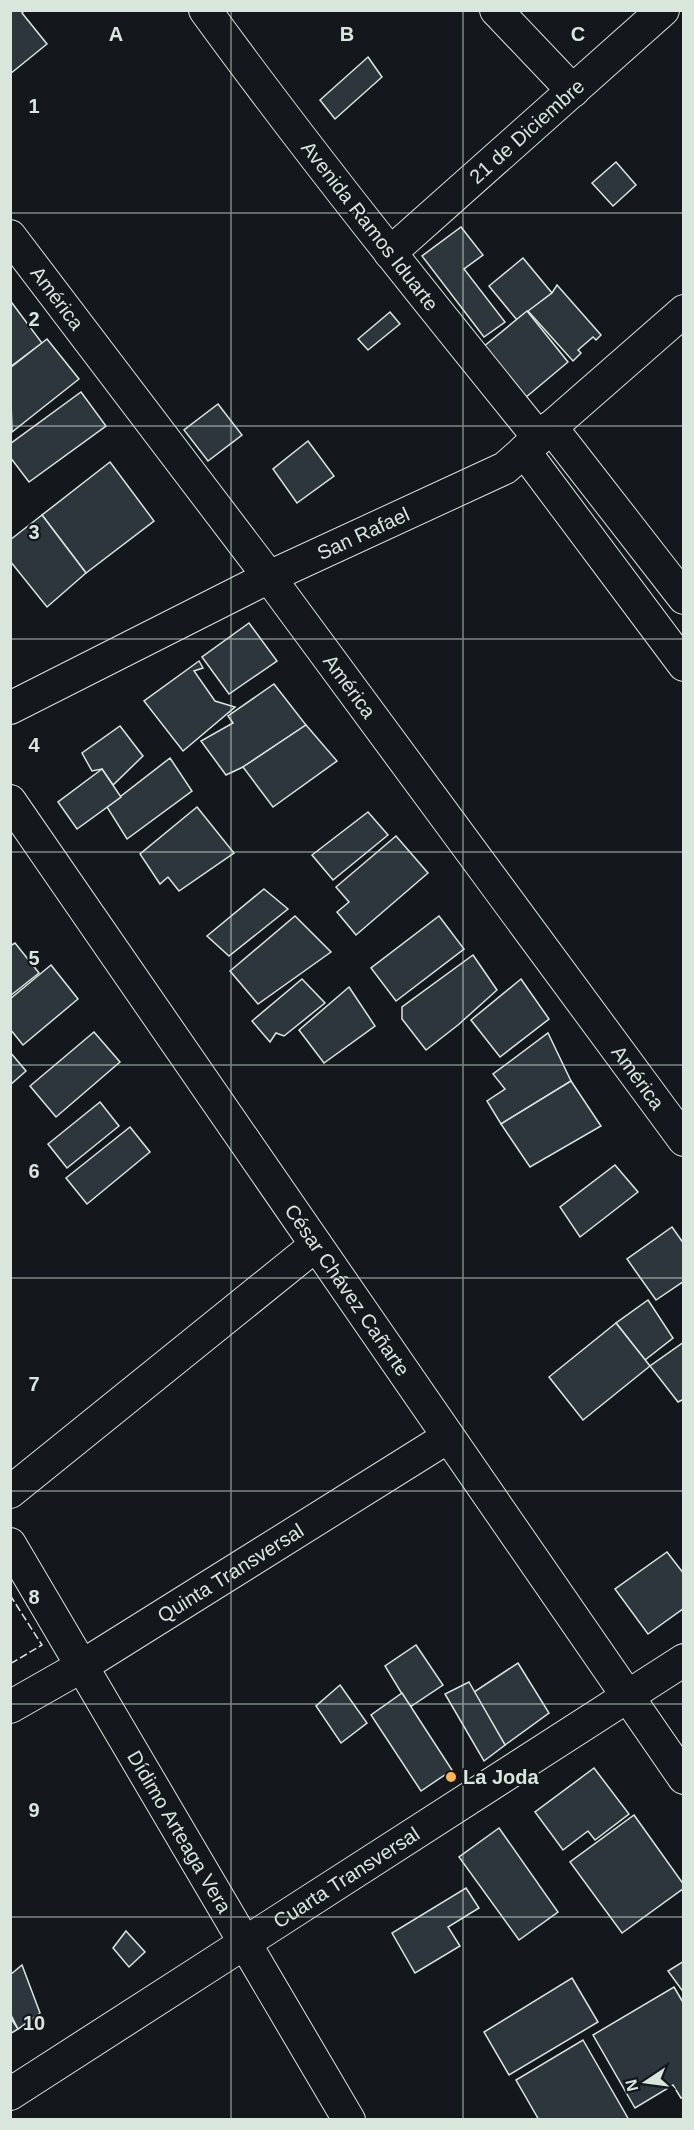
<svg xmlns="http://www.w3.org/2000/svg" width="694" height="2130" font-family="Arial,sans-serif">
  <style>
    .building { fill: #2c363c; stroke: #d8e6dc; stroke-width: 1.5 }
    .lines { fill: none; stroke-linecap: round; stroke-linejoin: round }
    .minor-casing { stroke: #d8e6dc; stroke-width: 34 }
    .minor { stroke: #14181c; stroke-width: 32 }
    .fence { stroke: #d8e6dc; stroke-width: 1.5; stroke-dasharray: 8 3; stroke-linecap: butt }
    .grid { fill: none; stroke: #d8e6dc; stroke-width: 1.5; stroke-opacity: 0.55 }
    .poi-dot { fill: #ffb74d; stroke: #14181c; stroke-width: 2 }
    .labels { text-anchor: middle; stroke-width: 4.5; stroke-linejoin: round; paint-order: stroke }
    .street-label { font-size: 20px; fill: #d8e6dc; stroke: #14181c }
    .poi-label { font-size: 20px; font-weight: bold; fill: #d8e6dc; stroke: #14181c; text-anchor: start }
    .grid-label { font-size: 20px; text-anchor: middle; font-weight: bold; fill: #d8e6dc; stroke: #14181c; stroke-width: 4.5; stroke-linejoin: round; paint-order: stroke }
  </style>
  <rect width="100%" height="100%" fill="#14181c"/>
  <g class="building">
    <polygon points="10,10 25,10 22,13 47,44 10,74"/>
    <polygon points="368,57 382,77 335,119 320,100"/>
    <polygon points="616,162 636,185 613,206 592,183"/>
    <polygon points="461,227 483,255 464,269 505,322 484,337 422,256"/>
    <polygon points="523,258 552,293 517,320 489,286"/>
    <polygon points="557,285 601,335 596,340 593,337 578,350 581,353 573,361 528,311 552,293"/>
    <polygon points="12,303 42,343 10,367 10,304"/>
    <polygon points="527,311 568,362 525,398 483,347"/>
    <polygon points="390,312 400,324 368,350 358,339"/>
    <polygon points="47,339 79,379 12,432 10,368"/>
    <polygon points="81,392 106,426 29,482 10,457 10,444"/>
    <polygon points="218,404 242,435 208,461 184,430"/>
    <polygon points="308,441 334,476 297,503 273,469"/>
    <polygon points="110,462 154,521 86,573 42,515"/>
    <polygon points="42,515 86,573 47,607 10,561 10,540"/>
    <polygon points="249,623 277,661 229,694 202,657"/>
    <polygon points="199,661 203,668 194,671 215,701 235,707 183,751 144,701"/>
    <polygon points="274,684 306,725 243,767 226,775 201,741 233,723 228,716"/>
    <polygon points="306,725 337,761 273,807 243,767"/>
    <polygon points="120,726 143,756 113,785 102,769 92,771 82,753"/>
    <polygon points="170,758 192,791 127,839 107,807"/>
    <polygon points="102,769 121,797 77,829 58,802"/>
    <polygon points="197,807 234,853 179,891 168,877 160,884 140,854"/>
    <polygon points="368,812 388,835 333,880 312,855"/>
    <polygon points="396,836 428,873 356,935 337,912 349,902 336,887"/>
    <polygon points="264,889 288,909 229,956 207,936"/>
    <polygon points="295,916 331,952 258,1004 230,971"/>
    <polygon points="439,916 464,949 396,1001 371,968"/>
    <polygon points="15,943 39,973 10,996 10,946"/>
    <polygon points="473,955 497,990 458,1025 426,1050 402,1019 402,1007"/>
    <polygon points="51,965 78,999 23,1045 10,1029 10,999"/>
    <polygon points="302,979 325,1003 284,1036 276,1033 270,1042 252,1021"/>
    <polygon points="521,979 549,1019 500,1057 471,1020"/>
    <polygon points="349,987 375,1026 324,1063 299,1030"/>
    <polygon points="94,1032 120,1062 56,1117 30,1086"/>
    <polygon points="548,1033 571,1081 501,1124 487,1101 505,1089 493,1074"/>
    <polygon points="10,1052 26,1071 10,1085"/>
    <polygon points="571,1081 601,1126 530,1167 501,1124"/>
    <polygon points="100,1102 119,1126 67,1168 48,1144"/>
    <polygon points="130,1127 150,1152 87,1204 66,1178"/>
    <polygon points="615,1165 638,1192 580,1237 560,1207"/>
    <polygon points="672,1227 684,1244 684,1281 656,1300 627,1259"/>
    <polygon points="648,1300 673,1338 645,1360 616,1323"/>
    <polygon points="616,1323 650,1366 583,1420 549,1377"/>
    <polygon points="684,1342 684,1399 678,1402 650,1366"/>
    <polygon points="667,1552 684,1574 684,1608 648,1634 615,1589"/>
    <polygon points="416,1645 443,1685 410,1707 385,1666"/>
    <polygon points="518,1663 549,1713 505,1745 474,1692"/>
    <polygon points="469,1682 505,1745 484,1761 445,1694"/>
    <polygon points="340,1685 367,1723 341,1743 316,1706"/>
    <polygon points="402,1693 452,1770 421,1791 371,1715"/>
    <polygon points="594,1768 629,1814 595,1840 588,1831 563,1850 535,1812"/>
    <polygon points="634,1815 684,1885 684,1888 622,1933 570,1862"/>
    <polygon points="499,1828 558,1912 519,1940 459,1857"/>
    <polygon points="466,1888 479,1908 448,1927 460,1946 415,1973 392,1933"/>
    <polygon points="126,1931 145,1952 129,1967 113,1948"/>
    <polygon points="684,1961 684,1993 668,1971"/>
    <polygon points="22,1965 40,2013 18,2029 10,2013 10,1975"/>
    <polygon points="572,1978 598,2022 509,2075 484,2032"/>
    <polygon points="674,1987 684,2004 684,2097 681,2098 673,2085 635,2108 593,2035"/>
    <polygon points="10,2017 18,2029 10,2034"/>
    <polygon points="583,2040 629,2120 539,2120 516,2080"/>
  </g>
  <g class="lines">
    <g class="minor-casing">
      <g id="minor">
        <polyline points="496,10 573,91"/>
        <path id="s1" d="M 10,236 L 269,577 L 684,1140"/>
        <path id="s2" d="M 390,253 L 663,10"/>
        <polyline points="684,311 524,451 684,665"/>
        <polyline points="551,427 684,598"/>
        <path id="s3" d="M 10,708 L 269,577 L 505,468 L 539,438 C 425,297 312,157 205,10"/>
        <path id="s4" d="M 10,801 L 684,1778"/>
        <polyline points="10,1492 316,1245"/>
        <path id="s5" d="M 10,1544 L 349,2120"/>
        <path id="s6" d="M 10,1707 L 82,1666 L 448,1437"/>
        <path id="s7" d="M 10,2094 L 684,1660"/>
      </g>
    </g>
    <use href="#minor" class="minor"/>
    <polyline class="fence" points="10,1595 42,1645 10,1664"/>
  </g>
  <path class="grid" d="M 231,10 L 231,2120M 463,10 L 463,2120M 10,213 L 684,213M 10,426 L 684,426M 10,639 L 684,639M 10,852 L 684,852M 10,1065 L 684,1065M 10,1278 L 684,1278M 10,1491 L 684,1491M 10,1704 L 684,1704M 10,1917 L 684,1917"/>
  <circle class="poi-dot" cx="451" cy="1777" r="6"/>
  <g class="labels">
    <g class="street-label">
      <text dy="7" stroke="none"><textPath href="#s2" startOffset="183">21 de Diciembre</textPath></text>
      <text transform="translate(370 226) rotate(52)" y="7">Avenida Ramos Iduarte</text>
      <text dy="7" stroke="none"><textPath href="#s1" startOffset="78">América</textPath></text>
      <text dy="7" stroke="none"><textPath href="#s3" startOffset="394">San Rafael</textPath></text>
      <text dy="7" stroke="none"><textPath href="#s1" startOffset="564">América</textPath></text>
      <text dy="7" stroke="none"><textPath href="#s1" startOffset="1050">América</textPath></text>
      <text dy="7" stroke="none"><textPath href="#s4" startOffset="594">César Chávez Cañarte</textPath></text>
      <text dy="7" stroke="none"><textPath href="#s6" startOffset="258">Quinta Transversal</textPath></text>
      <text dy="7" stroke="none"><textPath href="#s5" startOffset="334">Dídimo Arteaga Vera</textPath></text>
      <text dy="7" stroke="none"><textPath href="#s7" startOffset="400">Cuarta Transversal</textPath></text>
    </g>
    <g class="poi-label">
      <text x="463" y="1784">La Joda</text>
    </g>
  </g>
  <g class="grid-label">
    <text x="116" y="41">A</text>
    <text x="347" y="41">B</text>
    <text x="578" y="41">C</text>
    <text x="34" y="113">1</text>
    <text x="34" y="326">2</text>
    <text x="34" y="539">3</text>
    <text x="34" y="752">4</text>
    <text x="34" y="965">5</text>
    <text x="34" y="1178">6</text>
    <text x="34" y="1391">7</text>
    <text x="34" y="1604">8</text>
    <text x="34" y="1817">9</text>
    <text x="34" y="2030">10</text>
  </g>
  <rect width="694" height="2130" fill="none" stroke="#d8e6dc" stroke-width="24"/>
  <g transform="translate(646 2082) rotate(257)" stroke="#14181c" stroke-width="4.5" paint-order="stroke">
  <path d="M0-4.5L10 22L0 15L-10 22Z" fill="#d8e6dc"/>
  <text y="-9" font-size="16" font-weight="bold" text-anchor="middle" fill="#d8e6dc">N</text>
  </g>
</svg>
